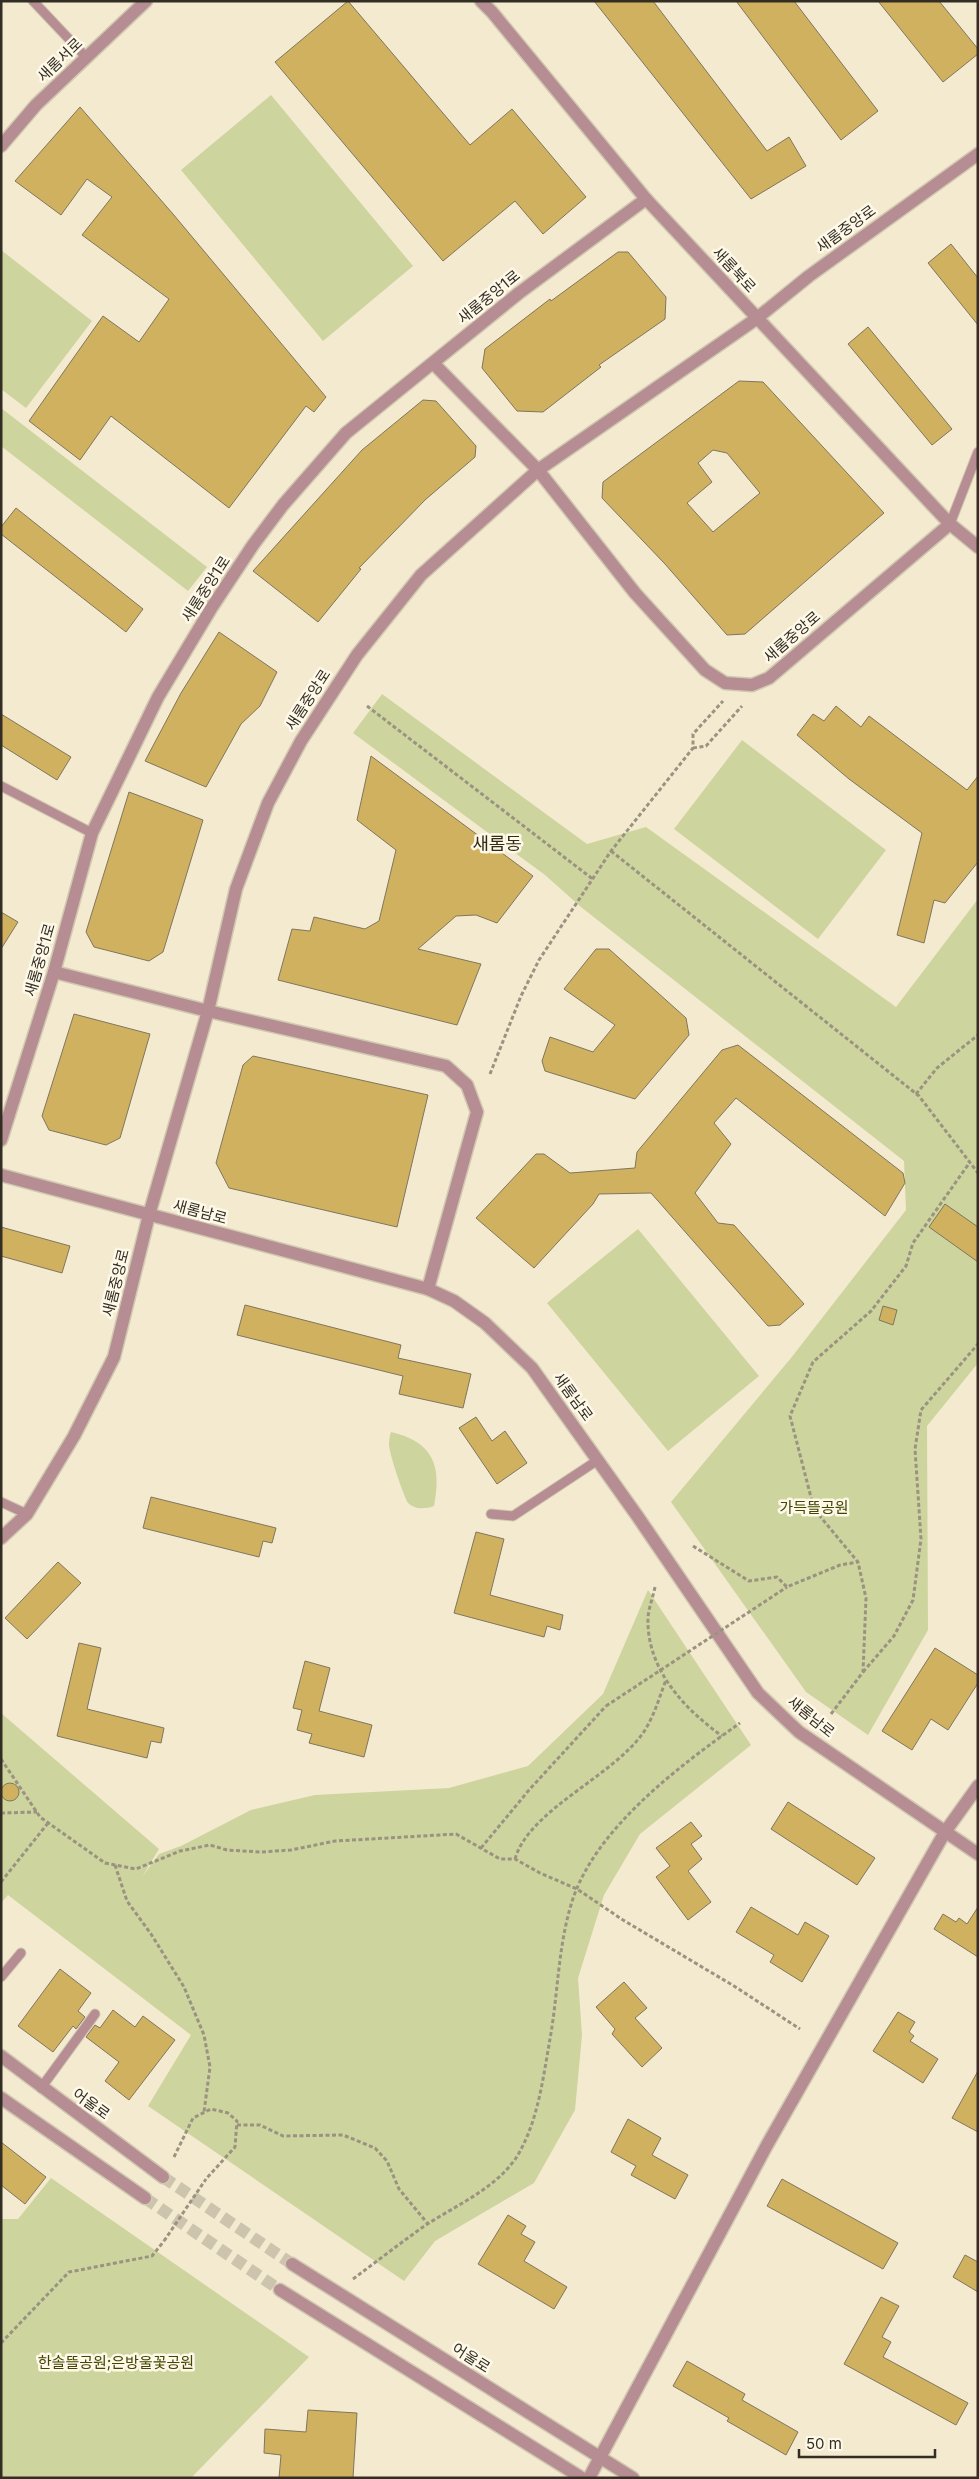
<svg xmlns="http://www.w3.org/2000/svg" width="979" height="2479" font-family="Inter,'Noto Sans KR',sans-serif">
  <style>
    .green { fill: #cdd49d }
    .building { fill: #d0b15f; stroke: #7f765e; fill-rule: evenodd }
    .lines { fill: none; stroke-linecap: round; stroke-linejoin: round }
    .tertiary-tunnel { stroke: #cdc4ae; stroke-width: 12; stroke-dasharray: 12 6; stroke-linecap: butt }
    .service-casing { stroke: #d1c8b1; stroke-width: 11 }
    .minor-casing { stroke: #d1c8b1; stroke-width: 15 }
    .tertiary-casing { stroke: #d1c8b1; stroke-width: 15 }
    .path { stroke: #9b9381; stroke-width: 3; stroke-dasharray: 4 2.5; stroke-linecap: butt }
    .service { stroke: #b58d92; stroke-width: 9 }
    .minor { stroke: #b58d92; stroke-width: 12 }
    .tertiary { stroke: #b58d92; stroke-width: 12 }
    .path-bridge { stroke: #9b9381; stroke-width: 3; stroke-dasharray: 4 2.5; stroke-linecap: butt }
    .labels { text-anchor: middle; stroke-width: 5; stroke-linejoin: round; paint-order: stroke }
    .street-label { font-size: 15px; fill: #322e24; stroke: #fef8e8 }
    .park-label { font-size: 15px; fill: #414603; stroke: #fef8e8 }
    .quarter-label { font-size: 18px; fill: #322a15; stroke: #fef8e8 }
  </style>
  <rect width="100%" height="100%" fill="#f4ead0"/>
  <g class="green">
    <polygon points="271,95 413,266 323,341 181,170"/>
    <polygon points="1,250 92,321 26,408 1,389"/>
    <polygon points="1,408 207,567 188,591 1,446"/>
    <polygon points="382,694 587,844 646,827 896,1007 978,899 978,1363 927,1426 928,1630 868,1735 806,1692 671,1502 791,1358 906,1210 904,1161 581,907 545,875 353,733"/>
    <polygon points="742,740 886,850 818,939 674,829"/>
    <polygon points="638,1229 759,1376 668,1451 547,1303"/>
    <path d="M 391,1432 C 433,1442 442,1465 434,1506 C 426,1509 415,1510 408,1503 C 404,1497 388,1451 389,1443 C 389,1440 390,1435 391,1432 Z"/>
    <polygon points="648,1590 751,1745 640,1834 604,1895 578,1978 582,2035 575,2110 534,2183 435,2241 404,2281 148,2106 191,2035 8,1895 1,1903 1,1713 159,1849 142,1877 159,1854 181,1846 251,1810 315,1795 449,1788 528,1766 603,1694"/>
    <polygon points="51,2178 309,2357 191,2478 1,2478 1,2219 18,2219"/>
  </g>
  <g class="building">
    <polygon points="348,1 470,145 512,109 586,197 543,234 515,201 443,261 275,62"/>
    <polygon points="594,1 653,1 767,151 789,137 806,166 751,199"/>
    <polygon points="736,1 794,1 878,111 841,140"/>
    <polygon points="878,1 939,1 978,49 978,54 943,82"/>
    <polygon points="80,107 173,214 326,397 314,412 306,406 229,508 111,416 80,460 29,421 103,316 139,342 169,299 82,235 112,197 87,179 61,215 15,181"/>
    <polygon points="951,244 978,278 978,325 928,263"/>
    <polygon points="618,252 628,252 666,297 665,319 599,365 601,367 543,412 517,411 482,368 485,349 550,299 551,301"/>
    <polygon points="868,327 952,429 932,445 848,344"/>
    <path d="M 739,381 L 763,382 L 884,513 L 745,634 L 727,635 L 665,564 L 602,498 L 603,482 ZM 713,450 L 727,453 L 760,493 L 713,532 L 687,503 L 712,482 L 698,463 Z"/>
    <polygon points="423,400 436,401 476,446 475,457 425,500 359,568 361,569 318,622 253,571 362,450"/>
    <polygon points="16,508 143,609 126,632 1,534 1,527"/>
    <polygon points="219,632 277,672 260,706 241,724 206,787 145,761 181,693"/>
    <polygon points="836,706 861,727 869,716 967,790 978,776 978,862 945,903 934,900 924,943 897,935 922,833 849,779 797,735 813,714 824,721"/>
    <polygon points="1,714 71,757 57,780 1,745"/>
    <polygon points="371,756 533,876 497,923 476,915 456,916 418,949 481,964 457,1025 278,980 292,929 310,931 314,917 365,929 379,921 396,850 357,820"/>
    <polygon points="129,792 203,820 163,952 149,961 94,947 86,932"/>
    <polygon points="1,912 18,922 1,949"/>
    <polygon points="596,949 609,949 686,1018 689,1035 635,1099 545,1071 542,1061 550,1037 593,1052 615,1025 564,989"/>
    <polygon points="74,1014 150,1034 120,1138 106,1145 49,1130 42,1116"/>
    <polygon points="738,1045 903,1173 905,1183 885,1216 736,1098 714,1123 731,1144 695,1193 718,1223 734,1225 804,1304 780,1325 768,1326 651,1193 599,1194 593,1204 534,1268 476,1218 536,1154 544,1154 570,1173 635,1168 637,1152 722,1050"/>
    <polygon points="253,1056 428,1095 397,1227 229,1188 216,1163 243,1065"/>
    <polygon points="945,1204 978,1227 978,1262 929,1227"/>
    <polygon points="1,1227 70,1246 62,1273 1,1256"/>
    <polygon points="245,1305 401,1345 398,1358 471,1374 463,1408 399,1394 403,1376 237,1335"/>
    <polygon points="883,1306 897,1310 893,1325 879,1320"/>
    <polygon points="476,1417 492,1441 505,1431 527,1463 497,1484 459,1428"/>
    <polygon points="151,1497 276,1528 272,1543 263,1541 259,1557 143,1528"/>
    <polygon points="476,1532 504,1539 490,1595 563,1615 560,1630 547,1626 544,1637 454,1613"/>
    <polygon points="58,1562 81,1583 27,1639 5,1618"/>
    <polygon points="79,1643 101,1648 87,1709 164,1728 161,1743 151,1741 147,1758 57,1736"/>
    <polygon points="935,1648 978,1675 978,1683 948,1730 931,1719 912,1750 882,1731"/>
    <polygon points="305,1661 330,1668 319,1711 372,1725 364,1757 309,1743 312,1734 297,1730 302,1710 293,1708"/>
    <circle cx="10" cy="1792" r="9"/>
    <polygon points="788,1802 875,1858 857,1885 771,1829"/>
    <polygon points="691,1822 702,1836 691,1844 702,1859 688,1871 711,1902 688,1920 656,1877 670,1866 656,1848"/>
    <polygon points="751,1907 798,1935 805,1922 829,1936 802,1982 770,1962 774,1955 736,1932"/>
    <polygon points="978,1907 978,1957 934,1929 943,1914 956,1922 959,1918 967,1924"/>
    <polygon points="60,1969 91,1993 78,2011 85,2017 76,2029 73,2026 53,2052 18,2026"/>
    <polygon points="624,1982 647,2008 635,2018 662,2048 642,2067 612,2034 615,2029 596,2007"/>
    <polygon points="113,2010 135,2027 143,2016 175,2040 129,2100 105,2081 119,2062 86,2037 95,2025 100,2028"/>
    <polygon points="898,2012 915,2022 909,2032 914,2036 910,2041 938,2059 923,2083 873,2051"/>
    <polygon points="978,2071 978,2132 952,2118"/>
    <polygon points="628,2119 661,2138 652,2155 688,2175 675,2199 631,2175 636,2166 611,2152"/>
    <polygon points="1,2142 46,2177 25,2204 1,2185"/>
    <polygon points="782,2179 898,2243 883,2269 767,2206"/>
    <polygon points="508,2215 526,2226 521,2234 535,2242 524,2261 567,2287 554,2309 478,2264"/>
    <polygon points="965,2255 978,2262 978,2292 953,2277"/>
    <polygon points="881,2297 899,2306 882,2337 891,2342 883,2357 968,2403 956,2425 844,2364"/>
    <polygon points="687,2361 745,2394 742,2400 798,2432 786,2455 727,2421 729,2418 673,2386"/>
    <polygon points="308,2410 357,2413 353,2478 279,2478 281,2455 264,2453 265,2429 306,2432"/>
  </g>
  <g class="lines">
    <g class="tertiary-tunnel">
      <polyline points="163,2177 292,2264"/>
      <polyline points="145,2198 280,2290"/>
    </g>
    <g class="service-casing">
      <g id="service">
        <polyline points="33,1 86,57"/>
        <polyline points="950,524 978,452"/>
        <polyline points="1,786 92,833"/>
        <polyline points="1,1502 27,1514"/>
        <polyline points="491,1514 513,1516 598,1460"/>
        <polyline points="1,1977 21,1953"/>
        <polyline points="41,2088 95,2014"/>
      </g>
    </g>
    <g class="minor-casing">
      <g id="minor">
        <polyline points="1,146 36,105 146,1"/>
        <polyline points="434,364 538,470 635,593 705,670 725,683 752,685 769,678 950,524"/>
        <polyline points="54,972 208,1011 446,1066 467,1085 477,1112 428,1289"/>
        <polyline points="1,1140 54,972 92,833 158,697 212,607 253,545 283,505 346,433 519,293 646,199"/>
        <polyline points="589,2478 767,2145 945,1832 978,1786"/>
      </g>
    </g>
    <g class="tertiary-casing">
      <g id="tertiary">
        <polyline points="481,1 492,12 646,199 950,524 978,547"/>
        <polyline points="1,1175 428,1289 454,1301 485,1323 532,1368 638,1517 758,1693 799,1732 978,1854"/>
        <polyline points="1,1538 27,1514 74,1436 114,1357 149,1215 208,1011 236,889 268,803 301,741 357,655 421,575 538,470 756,319 809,276 978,154"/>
        <polyline points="1,2056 163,2177"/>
        <polyline points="1,2098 145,2198"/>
        <polyline points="292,2264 633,2478"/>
        <polyline points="280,2290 582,2478"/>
      </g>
    </g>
    <g class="path">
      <polyline points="367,706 594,880"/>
      <polyline points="693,748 706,746 742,706"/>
      <polyline points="611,851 919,1096 978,1173"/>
      <polyline points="490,1074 521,996 539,960 611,851 693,748 693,734 723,701"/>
      <polyline points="916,1094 937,1068 978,1035"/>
      <polyline points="693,1546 749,1581 777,1577 787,1587 840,1565 858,1562"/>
      <path d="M 655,1587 C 653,1597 649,1607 648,1617 C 646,1668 683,1708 722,1736"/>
      <polyline points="863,1672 894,1636 913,1600 921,1539 915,1449 921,1410 978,1344"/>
      <polyline points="831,1714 863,1672 866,1598 858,1562 814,1509 790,1416 813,1362 871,1311 906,1266 913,1243 970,1162"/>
      <polyline points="1,1759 40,1817 105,1863 136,1869 180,1851 210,1845 227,1850 261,1852 291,1850 335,1841 456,1834 500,1859 515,1859 540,1873 577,1889 623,1920 734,1986 800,2029"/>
      <polyline points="1,1813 37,1812"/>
      <polyline points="481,1848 529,1790 606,1706"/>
      <path d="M 515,1859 C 529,1810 612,1777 643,1733 C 654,1717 659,1698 666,1680"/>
      <polyline points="115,1865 127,1901 151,1934 184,1987 204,2035 210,2067 204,2112"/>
      <polyline points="1,1882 48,1823"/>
      <polyline points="237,2125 260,2125 283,2136 343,2135 375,2148 387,2161 399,2189 428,2224"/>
      <polyline points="174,2157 193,2118 211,2109 228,2113 237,2121 235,2147 206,2179"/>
      <path d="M 353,2279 C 376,2262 399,2244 423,2227 C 454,2206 494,2190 516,2158 C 538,2123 543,2078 550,2039 C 558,1994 558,1948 571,1905 C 592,1831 679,1766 740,1723"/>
      <polyline points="1,2343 69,2272 152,2256 164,2241"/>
    </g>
    <use href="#service" class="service"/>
    <use href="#minor" class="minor"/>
    <use href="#tertiary" class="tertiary"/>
    <g class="path-bridge">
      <polyline points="606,1706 787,1587"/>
      <polyline points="164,2241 206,2179"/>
    </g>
  </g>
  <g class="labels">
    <g class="street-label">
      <text transform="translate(60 60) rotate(-44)" y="5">새롬서로</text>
      <text transform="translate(846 229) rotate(-36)" y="5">새롬중앙로</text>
      <text transform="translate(734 270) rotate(47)" y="5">새롬북로</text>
      <text transform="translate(489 297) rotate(-39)" y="5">새롬중앙1로</text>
      <text transform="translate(206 589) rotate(-57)" y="5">새롬중앙1로</text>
      <text transform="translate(792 637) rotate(-41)" y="5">새롬중앙로</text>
      <text transform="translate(308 700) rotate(-57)" y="5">새롬중앙로</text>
      <text transform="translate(40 960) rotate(-74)" y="5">새롬중앙1로</text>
      <text transform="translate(200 1212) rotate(15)" y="5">새롬남로</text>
      <text transform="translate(116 1283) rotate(-76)" y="5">새롬중앙로</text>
      <text transform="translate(573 1397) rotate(54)" y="5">새롬남로</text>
      <text transform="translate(811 1717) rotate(39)" y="5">새롬남로</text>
      <text transform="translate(91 2104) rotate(36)" y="5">어울로</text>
      <text transform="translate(471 2358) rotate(32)" y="5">어울로</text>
    </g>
    <g class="park-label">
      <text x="814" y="1513">가득뜰공원</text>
      <text x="116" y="2368">한솔뜰공원;은방울꽃공원</text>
    </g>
    <g class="quarter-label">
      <text x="497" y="850">새롬동</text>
    </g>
  </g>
  <rect width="979" height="2479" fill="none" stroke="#322e24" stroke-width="5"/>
  <path d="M799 2449v8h136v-8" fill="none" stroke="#322e24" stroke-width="2.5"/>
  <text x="806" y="2449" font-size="15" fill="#322e24" stroke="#fef8e8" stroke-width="4" paint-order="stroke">50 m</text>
</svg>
